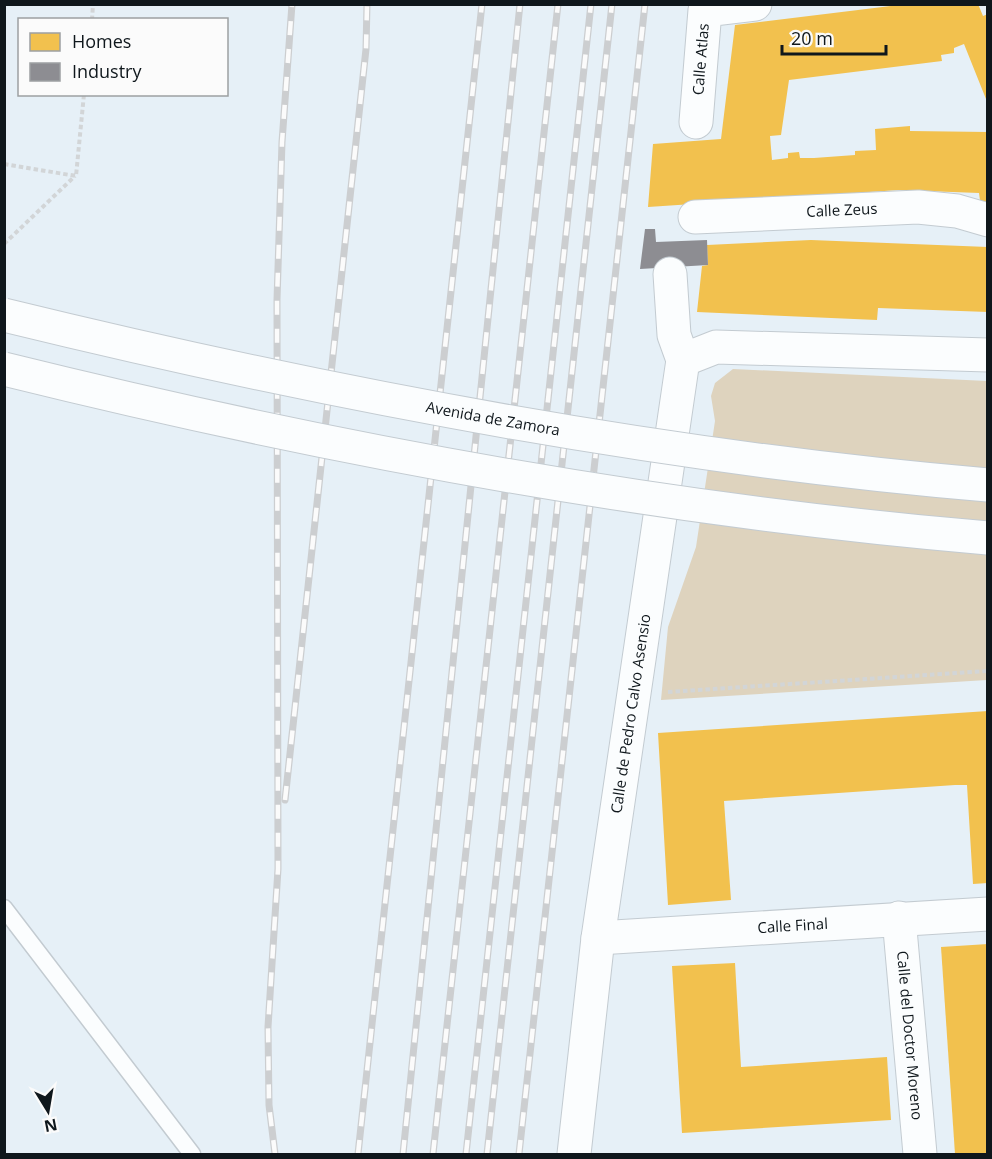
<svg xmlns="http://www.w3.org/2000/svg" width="992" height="1159" font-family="'Open Sans',sans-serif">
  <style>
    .green { fill: #ded3be }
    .homes { fill: #f2c14e }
    .industry { fill: #8d8d92 }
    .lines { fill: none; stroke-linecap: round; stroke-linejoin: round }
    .service-casing { stroke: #c3cbd1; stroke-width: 19 }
    .minor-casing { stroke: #c3cbd1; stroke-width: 35 }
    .path { stroke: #d2d5d7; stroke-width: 4; stroke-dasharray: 4.5 3; stroke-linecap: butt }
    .service { stroke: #fbfdfe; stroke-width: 16 }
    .minor { stroke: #fbfdfe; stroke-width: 33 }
    .rail-casing { stroke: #ccced0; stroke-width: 7 }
    .rail { stroke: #fbfbfb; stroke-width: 4.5; stroke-dasharray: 14; stroke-linecap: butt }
    .trunk-bridge-casing { stroke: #c3cbd1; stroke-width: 35; stroke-linecap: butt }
    .trunk-bridge { stroke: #fbfdfe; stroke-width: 33 }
    .labels { text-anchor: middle; stroke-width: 6; stroke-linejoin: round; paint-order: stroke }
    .street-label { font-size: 15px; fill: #0f171c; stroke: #fbfbfb }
  </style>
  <rect width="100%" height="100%" fill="#e6f0f7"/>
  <polygon class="green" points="733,369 987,381 987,680 661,700 668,627 696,547 715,421 711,396 715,383"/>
  <g class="homes">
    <polygon points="907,4 978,4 983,16 988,14 988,104 964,44 954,48 954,53 941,55 942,61 789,80 781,135 770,136 772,160 788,158 788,153 799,152 800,158 814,158 855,155 855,151 876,150 875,129 910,126 910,131 988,132 988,208 981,208 979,193 899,190 648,207 653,144 721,139 735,25"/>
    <polygon points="811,240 988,247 988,312 878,308 877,320 697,312 702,266 708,265 707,245"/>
    <polygon points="988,711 988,883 973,884 967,785 955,785 724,801 731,900 668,905 658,733"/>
    <polygon points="988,944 988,1154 955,1154 941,947"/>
    <polygon points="735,963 741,1067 887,1057 891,1120 682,1133 672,966"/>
  </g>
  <polygon class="industry" points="645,229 655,229 656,242 707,240 708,265 640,269"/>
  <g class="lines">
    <g class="service-casing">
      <polyline id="service" points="4,908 192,1154"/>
    </g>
    <g class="minor-casing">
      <g id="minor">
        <path id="s1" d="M 696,122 L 705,10 L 755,4"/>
        <path id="s2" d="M 695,217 L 918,207 L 957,211 L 988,220"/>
        <polyline points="683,360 716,347 988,355"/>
        <path id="s3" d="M 899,918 L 920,1154"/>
        <path id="s4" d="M 598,938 L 988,914"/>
        <path id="s5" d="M 574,1154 L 598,938 L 683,360 L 674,335 L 670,274"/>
      </g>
    </g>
    <g class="path">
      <polyline points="92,20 93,4"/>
      <polyline points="4,164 76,176 84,94"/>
      <polyline points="4,244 75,176"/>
      <polyline points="668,692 988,671"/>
    </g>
    <use href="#service" class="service"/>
    <use href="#minor" class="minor"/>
    <g class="rail-casing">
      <g id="rail">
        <polyline points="285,800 366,49 367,4"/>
        <polyline points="275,1154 269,1105 268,1027 278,869 277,300 282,142 292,4"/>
        <polyline points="358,1154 482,4"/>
        <polyline points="403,1154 520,4"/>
        <polyline points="433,1154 558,4"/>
        <polyline points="466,1154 591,4"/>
        <polyline points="487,1154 612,4"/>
        <polyline points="519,1154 645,4"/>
      </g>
    </g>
    <use href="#rail" class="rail"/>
    <g class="trunk-bridge-casing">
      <g id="trunk-bridge">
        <path id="s6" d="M 4,315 C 327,394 657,457 988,485"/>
        <path d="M 4,369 C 327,449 656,510 988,538"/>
      </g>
    </g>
    <use href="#trunk-bridge" class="trunk-bridge"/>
  </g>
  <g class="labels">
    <g class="street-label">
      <text dy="5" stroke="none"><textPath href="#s1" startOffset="63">Calle Atlas</textPath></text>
      <text dy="5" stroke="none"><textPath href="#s2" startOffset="147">Calle Zeus</textPath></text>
      <text dy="5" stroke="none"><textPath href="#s6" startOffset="500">Avenida de Zamora</textPath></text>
      <text dy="5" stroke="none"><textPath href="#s5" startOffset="444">Calle de Pedro Calvo Asensio</textPath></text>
      <text dy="5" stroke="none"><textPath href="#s4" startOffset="195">Calle Final</textPath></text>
      <text dy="5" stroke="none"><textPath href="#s3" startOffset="118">Calle del Doctor Moreno</textPath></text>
    </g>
  </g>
  <rect width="992" height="1159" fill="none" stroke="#0f171c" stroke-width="12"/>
  <rect x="18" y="18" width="210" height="78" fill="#fbfbfb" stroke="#9da0a2" stroke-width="1.5"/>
  <rect x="30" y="33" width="30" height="18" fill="#f2c14e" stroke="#9da0a2" stroke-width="1.5"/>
  <text x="72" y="48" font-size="18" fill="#0f171c">Homes</text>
  <rect x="30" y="63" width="30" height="18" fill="#8d8d92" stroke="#9da0a2" stroke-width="1.5"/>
  <text x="72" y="78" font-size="18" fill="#0f171c">Industry</text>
  <g transform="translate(48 1111) rotate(169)" stroke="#fbfbfb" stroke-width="4.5" paint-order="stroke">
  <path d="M0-4.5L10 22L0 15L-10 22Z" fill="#0f171c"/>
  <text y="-9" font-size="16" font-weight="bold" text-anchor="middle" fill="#0f171c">N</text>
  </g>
  <path d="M782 45v9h104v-9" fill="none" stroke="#0f171c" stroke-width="3"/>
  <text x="791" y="45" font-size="18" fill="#0f171c" stroke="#fbfbfb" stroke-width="4.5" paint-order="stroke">20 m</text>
</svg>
